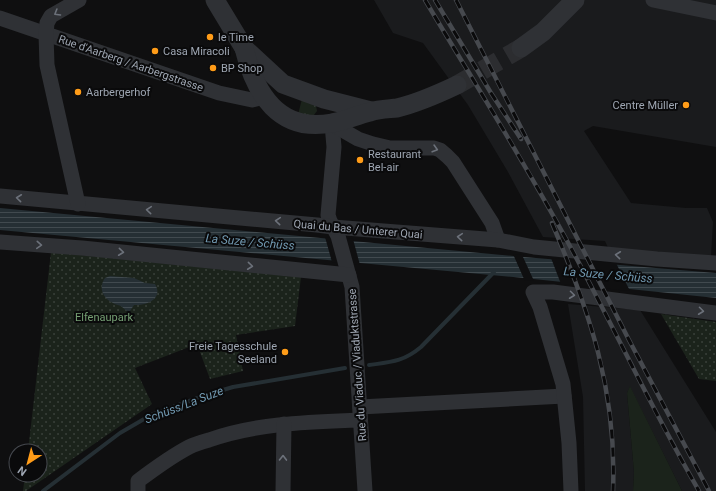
<svg xmlns="http://www.w3.org/2000/svg" width="716" height="491" font-family="Roboto,sans-serif">
  <style>
    .built { fill: #1a1b1d }
    .grass { fill: url(#grass-tufts) }
    .park { fill: url(#park-dots) }
    .pitch { fill: #1b231b }
    .water { fill: url(#water-rules) }
    .pier { fill: #0f0f10 }
    .lines { fill: none; stroke-linecap: round; stroke-linejoin: round }
    .stream { stroke: #252f34; stroke-width: 4 }
    .tertiary-tunnel { stroke: #2c2d30; stroke-width: 19; stroke-dasharray: 19 10; stroke-linecap: butt }
    .minor { stroke: #2f3135; stroke-width: 15 }
    .tertiary { stroke: #2f3135; stroke-width: 19 }
    .rail-casing { stroke: #46494e; stroke-width: 4.5 }
    .rail { stroke: #0a0a0b; stroke-width: 3; stroke-dasharray: 9; stroke-linecap: butt }
    .oneway { stroke: #6c717a }
    .poi-dot { fill: #ff9c18; stroke: #0a0a0b; stroke-width: 1.5 }
    .labels { text-anchor: middle; stroke-width: 4; stroke-linejoin: round; paint-order: stroke }
    .poi-label { font-size: 11px; fill: #9ea6b2; stroke: #0a0a0b; text-anchor: start }
    .street-label { font-size: 11px; fill: #9ea6b2; stroke: #0a0a0b }
    .park-label { font-size: 11px; fill: #759f73; stroke: #0a0a0b }
    .water-label { font-size: 12px; font-style: italic; fill: #7199b1; stroke: #0a0a0b }
  </style>
  <defs>
    <pattern id="grass-tufts" width="24" height="20" patternUnits="userSpaceOnUse"><rect width="24" height="20" fill="#1b231b"/><path d="M3 7l-1-3M5 7V3M7 7l1-3M15 17l-1-3M17 17v-4M19 17l1-3" fill="none" stroke="#39403a"/></pattern>
    <pattern id="park-dots" width="8" height="8" patternUnits="userSpaceOnUse"><rect width="8" height="8" fill="#1b231b"/><path d="M2 2h.1M6 6h.1" fill="none" stroke="#39403a" stroke-width="1.8" stroke-linecap="round"/></pattern>
    <pattern id="water-rules" width="6" height="5" patternUnits="userSpaceOnUse"><rect width="6" height="5" fill="#252f34"/><path d="M0 2.5h6" fill="none" stroke="#414a4f"/></pattern>
  </defs>
  <rect width="100%" height="100%" fill="#0f0f10"/>
  <g class="built">
    <polygon points="374,0 716,0 716,147 593,126 584,131 631,203 686,208 707,208 713,222 711,257 609,250 605,241 543,237 508,172 468,105 423,43 393,33"/>
    <polygon points="568,304 640,310 716,432 716,491 682,491 630,387 627,393 634,472 633,491 585,491 583,397"/>
  </g>
  <polygon class="grass" points="302,99 316,106 317,111 313,116 298,115"/>
  <g class="park">
    <polygon points="51,252 301,277 295,326 236,335 243,371 210,379 197,344 135,368 152,404 26,491 23,491 25,475 40,475 40,451 28,451"/>
    <polygon points="661,314 716,322 716,381 699,379"/>
  </g>
  <polygon class="pitch" points="630,386 681,489 682,491 633,491 634,472 627,393"/>
  <g class="water">
    <polygon points="0,208 524,257 716,273 716,298 524,278 0,230"/>
    <path d="M 110,276 L 134,278 L 145,283 L 155,284 C 164,299 146,306 134,305 L 130,311 C 125,311 125,309 122,307 C 120,305 116,305 113,303 C 103,298 98,288 105,278 Z"/>
  </g>
  <g class="pier">
    <polygon points="325,237 353,239 360,265 332,262"/>
    <polygon points="513,254 524,255 523,257 534,281 524,280 524,279"/>
    <polygon points="551,258 616,263 630,291 561,284"/>
  </g>
  <g class="lines">
    <g class="stream">
      <path d="M 369,365 C 391,362 403,362 421,347 L 494,272"/>
      <polyline points="43,491 120,433 151,415 206,395 233,387 345,368"/>
    </g>
    <polyline class="tertiary-tunnel" points="457,85 521,48"/>
    <g class="minor">
      <polyline points="653,0 716,13"/>
      <polyline points="0,18 219,93 252,100 264,97"/>
      <polyline points="332,124 334,147 328,215 330,221 338,236 352,287 365,491"/>
      <polyline points="332,124 358,139 373,144 390,148 434,148 440,150 447,156 453,162 492,223 498,240"/>
      <polyline points="0,196 317,225 333,227 498,240 534,247 657,259 716,263"/>
      <polyline points="78,204 47,65 46,34 47,23 51,16 79,0"/>
      <polyline points="0,242 82,248 349,275"/>
      <polyline points="360,407 564,396"/>
      <path d="M 138,491 L 138,481 C 154,469 170,457 189,447 C 195,444 202,442 209,440 C 257,423 310,422 360,420"/>
      <polyline points="283,491 284,424"/>
      <polyline points="571,491 569,443 563,384 540,307 533,292 553,292 716,313"/>
    </g>
    <g class="tertiary">
      <polyline points="215,0 244,48 283,84 324,99 371,111"/>
      <path d="M 244,48 C 255,94 279,133 332,123 C 345,121 357,115 370,112 C 379,109 388,109 397,108 C 418,103 438,94 457,85"/>
      <polyline points="521,48 543,32 575,0"/>
    </g>
    <g class="rail-casing">
      <g id="rail">
        <path d="M 425,0 C 472,79 521,156 565,237 C 611,321 651,408 699,491"/>
        <polyline points="435,0 491,93 521,139"/>
        <polyline points="456,0 629,340 709,491"/>
        <path d="M 552,223 C 590,313 617,391 613,491"/>
      </g>
    </g>
    <use href="#rail" class="rail"/>
  </g>
  <defs><path id="oneway-chevron" d="M-2-3.5L2.5 0L-2 3.5" fill="none" stroke-width="1.6" stroke-linecap="round" stroke-linejoin="round"/></defs>
  <g class="oneway">
    <use href="#oneway-chevron" transform="translate(57 13) rotate(149)"/>
    <use href="#oneway-chevron" transform="translate(435 149) rotate(16)"/>
    <use href="#oneway-chevron" transform="translate(19 198) rotate(-174)"/>
    <use href="#oneway-chevron" transform="translate(149 210) rotate(-175)"/>
    <use href="#oneway-chevron" transform="translate(278 221) rotate(-175)"/>
    <use href="#oneway-chevron" transform="translate(460 237) rotate(-175)"/>
    <use href="#oneway-chevron" transform="translate(39 245) rotate(4)"/>
    <use href="#oneway-chevron" transform="translate(121 252) rotate(6)"/>
    <use href="#oneway-chevron" transform="translate(618 255) rotate(-174)"/>
    <use href="#oneway-chevron" transform="translate(250 266) rotate(6)"/>
    <use href="#oneway-chevron" transform="translate(572 295) rotate(7)"/>
    <use href="#oneway-chevron" transform="translate(701 311) rotate(7)"/>
    <use href="#oneway-chevron" transform="translate(283 458) rotate(-89)"/>
  </g>
  <g class="poi-dot">
    <circle cx="210" cy="37" r="4"/>
    <circle cx="155" cy="51" r="4"/>
    <circle cx="213" cy="68" r="4"/>
    <circle cx="78" cy="92" r="4"/>
    <circle cx="686" cy="105" r="4"/>
    <circle cx="360" cy="160" r="4"/>
    <circle cx="285" cy="352" r="4"/>
  </g>
  <g class="labels">
    <g class="poi-label">
      <text x="218" y="41">le Time</text>
      <text x="163" y="55">Casa Miracoli</text>
      <text x="221" y="72">BP Shop</text>
      <text x="86" y="96">Aarbergerhof</text>
      <text x="678" y="109" text-anchor="end">Centre Müller</text>
      <text x="368" y="158">Restaurant<tspan x="368" dy="13">Bel-air</tspan></text>
      <text x="277" y="350" text-anchor="end">Freie Tagesschule<tspan x="277" dy="13">Seeland</tspan></text>
    </g>
    <g class="street-label">
      <text transform="translate(131 63) rotate(19)" y="4">Rue d'Aarberg / Aarbergstrasse</text>
      <text transform="translate(358 229) rotate(5)" y="4">Quai du Bas / Unterer Quai</text>
      <text transform="translate(357 365) rotate(-94)" y="4">Rue du Viaduc / Viaduktstrasse</text>
    </g>
    <g class="park-label">
      <text x="104" y="321">Elfenaupark</text>
    </g>
    <g class="water-label">
      <text transform="translate(250 242) rotate(5)" y="4">La Suze / Schüss</text>
      <text transform="translate(608 275) rotate(5)" y="4">La Suze / Schüss</text>
      <text transform="translate(184 405) rotate(-21)" y="4">Schüss/La Suze</text>
    </g>
  </g>
  <g transform="translate(28 463) rotate(216)"><circle r="19" fill="#0a0a0b" stroke="#45484e"/>
  <path d="M0-3L7 15L0 10L-7 15Z" fill="#ff9c18"/>
  <text y="-6" font-size="11" font-weight="bold" text-anchor="middle" fill="#9ea6b2">N</text>
  </g>
</svg>
